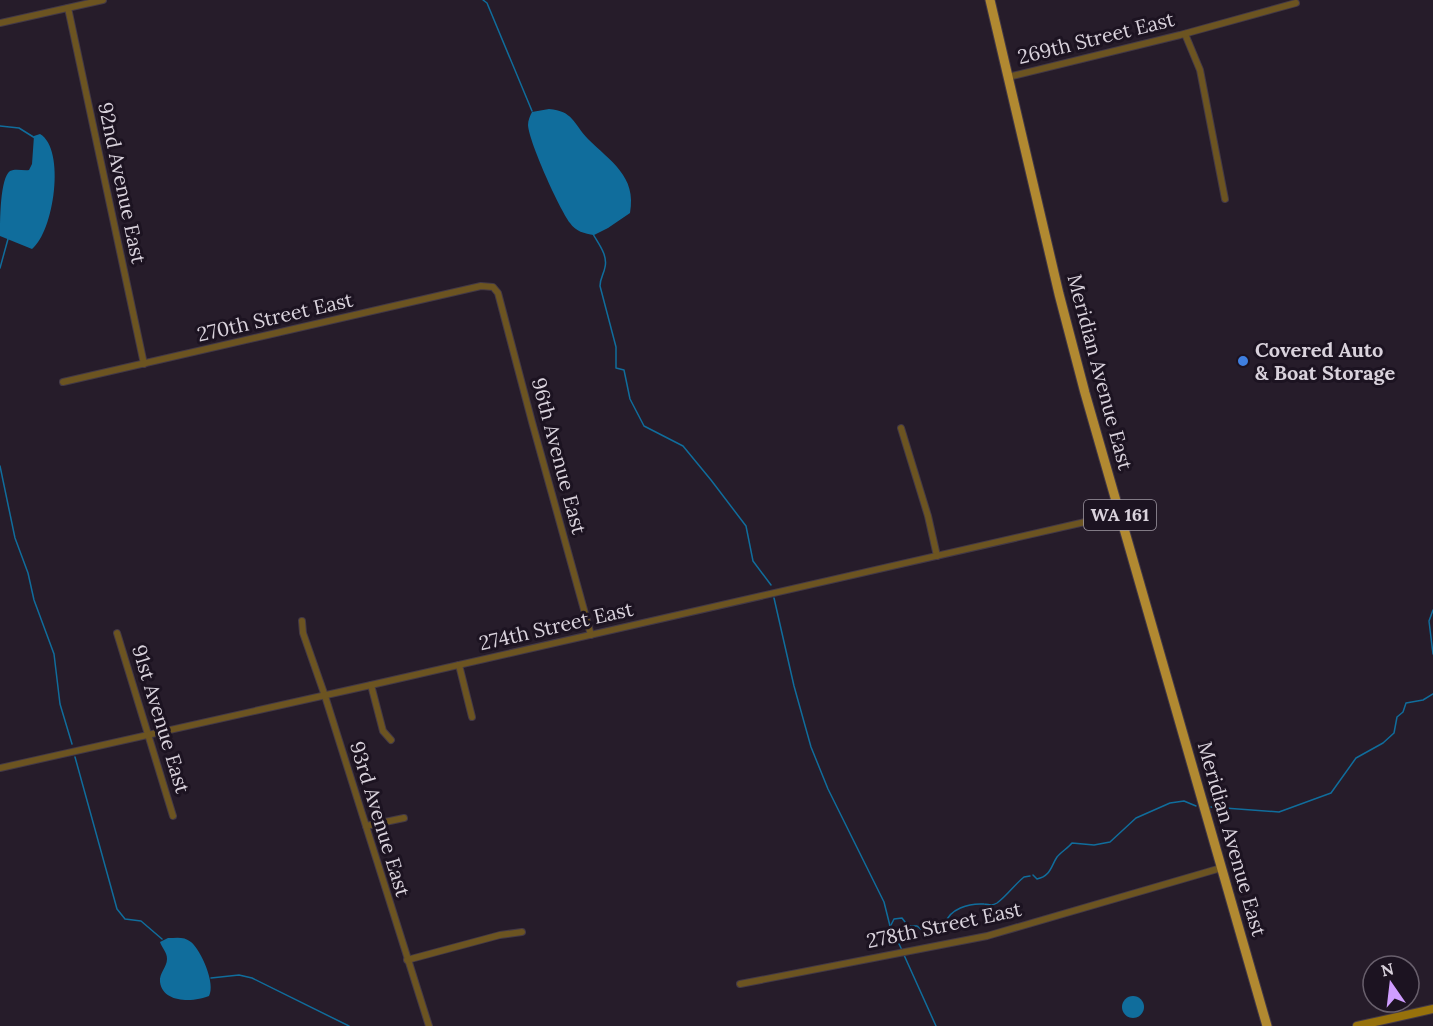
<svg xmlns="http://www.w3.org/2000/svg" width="1433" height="1026" font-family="Lora,serif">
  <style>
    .water { fill: #106d9c }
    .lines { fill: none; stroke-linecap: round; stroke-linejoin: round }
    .stream { stroke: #106d9c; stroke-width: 1.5 }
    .street-casing { stroke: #433946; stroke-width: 8 }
    .secondary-casing { stroke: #433946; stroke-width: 10 }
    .primary-casing { stroke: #433946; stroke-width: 11 }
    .street { stroke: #6c5421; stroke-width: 6 }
    .secondary { stroke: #97710b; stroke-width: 8 }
    .primary { stroke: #b18931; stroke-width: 9 }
    .shop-dot { fill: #3f7fe0; stroke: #1c1321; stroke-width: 2 }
    .labels { text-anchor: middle; stroke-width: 6; stroke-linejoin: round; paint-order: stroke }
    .shield { fill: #1c1321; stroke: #a099a4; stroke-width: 1.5 }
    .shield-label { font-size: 18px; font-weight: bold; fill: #d9d2dc }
    .street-label { font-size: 20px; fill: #d9d2dc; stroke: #1c1321 }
    .poi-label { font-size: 20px; font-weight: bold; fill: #d9d2dc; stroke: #1c1321; text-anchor: start }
  </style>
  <rect width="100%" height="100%" fill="#261c2a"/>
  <g class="water">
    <path d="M 549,109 C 573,111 573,123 588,139 C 610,161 637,176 630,213 L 608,228 L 594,235 C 585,234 575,231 570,223 C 559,208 529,142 528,125 C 528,120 530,116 532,112 Z"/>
    <path d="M 40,134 C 66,149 54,232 32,249 L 0,236 C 0,221 0,178 10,171 C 16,168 23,171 29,170 L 32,164 L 34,136 Z"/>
    <path d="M 168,938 C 176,938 184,936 191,942 C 201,950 216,984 209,996 C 195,1002 163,1004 160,982 C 159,973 167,967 167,959 C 167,952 162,948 160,942 Z"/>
    <circle cx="1133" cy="1007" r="11"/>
  </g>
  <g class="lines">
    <g class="stream">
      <polyline points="483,0 487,3 532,111"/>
      <polyline points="0,126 19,128 35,138"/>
      <path d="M 593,234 C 598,243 608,255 605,267 C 604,274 600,278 600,286 L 616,347 L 616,368 L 624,370 L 630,399 L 644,426 L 683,446 L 711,480 L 746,526 L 753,561 L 771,585"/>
      <polyline points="0,268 8,239"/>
      <polyline points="0,466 15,538 28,573 34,600 54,654 60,704 72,744"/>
      <polyline points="774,598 794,686 811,747 828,789 884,902 890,926 902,950"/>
      <polyline points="1433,610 1429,621 1433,654"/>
      <polyline points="75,757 117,909 125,919 141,921 162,939"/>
      <polyline points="1211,807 1279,812 1331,793 1356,758 1383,743 1394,733 1397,717 1403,712 1406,703 1423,700 1433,694"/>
      <path d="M 1033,875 L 1037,879 C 1051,876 1051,866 1057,857 C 1061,852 1068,848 1072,843 L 1094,845 L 1110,842 L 1136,818 L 1170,803 L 1184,801 L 1196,806"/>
      <path d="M 891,925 L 894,919 L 902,918 L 908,926 L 917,926 L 927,934 L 945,924 C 949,909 969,903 984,904 C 989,904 991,907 997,903 C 1007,896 1014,885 1024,877 L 1030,876"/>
      <polyline points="904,955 936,1026"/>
      <polyline points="211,978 239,975 252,978 349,1026"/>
    </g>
    <g class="street-casing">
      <g id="street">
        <polyline points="68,8 144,364"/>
        <polyline points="0,23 103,0"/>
        <polyline points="1185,34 1200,70 1225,199"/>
        <polyline points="1008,77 1180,35 1296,3"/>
        <polyline points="63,382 481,286 493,287 498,293 532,422 591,635"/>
        <polyline points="901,428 928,516 937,556"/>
        <polyline points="302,621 303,633 325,696 429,1026"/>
        <polyline points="117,633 173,816"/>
        <polyline points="459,665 472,717"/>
        <polyline points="371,685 383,731 391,740"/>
        <polyline points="0,768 371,685 1120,514"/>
        <polyline points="366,826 404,818"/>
        <polyline points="407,960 500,935 522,932"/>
        <polyline points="740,984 987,936 1221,868"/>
      </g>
    </g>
    <g class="secondary-casing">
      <polyline id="secondary" points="1357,1026 1433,1009"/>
    </g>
    <g class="primary-casing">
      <polyline id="primary" points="990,0 1059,294 1085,393 1267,1026"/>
    </g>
    <use href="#street" class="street"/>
    <use href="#secondary" class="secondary"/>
    <use href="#primary" class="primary"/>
  </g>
  <circle class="shop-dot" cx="1243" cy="361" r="6"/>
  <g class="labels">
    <rect class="shield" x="1084" y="500" width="72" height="30" rx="4.5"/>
    <g class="shield-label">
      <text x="1120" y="521">WA 161</text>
    </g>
    <g class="street-label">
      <text transform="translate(1096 38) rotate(-14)" y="7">269th Street East</text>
      <text transform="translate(122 183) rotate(78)" y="7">92nd Avenue East</text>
      <text transform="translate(275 317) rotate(-13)" y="7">270th Street East</text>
      <text transform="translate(1100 372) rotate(75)" y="7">Meridian Avenue East</text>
      <text transform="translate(559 456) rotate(75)" y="7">96th Avenue East</text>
      <text transform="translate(556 626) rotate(-13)" y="7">274th Street East</text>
      <text transform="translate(161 719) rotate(73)" y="7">91st Avenue East</text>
      <text transform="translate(380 819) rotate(73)" y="7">93rd Avenue East</text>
      <text transform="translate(1232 839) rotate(74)" y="7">Meridian Avenue East</text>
      <text transform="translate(944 925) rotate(-12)" y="7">278th Street East</text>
    </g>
    <g class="poi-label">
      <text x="1255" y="357">Covered Auto<tspan x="1255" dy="23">&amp; Boat Storage</tspan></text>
    </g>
  </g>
  <g transform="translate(1391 984) rotate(346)"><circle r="28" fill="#1c1321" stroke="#685f6c" stroke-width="1.5"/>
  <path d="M0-4.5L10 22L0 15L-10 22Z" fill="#cf9dff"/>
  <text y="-9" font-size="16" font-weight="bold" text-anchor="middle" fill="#d9d2dc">N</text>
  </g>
</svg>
